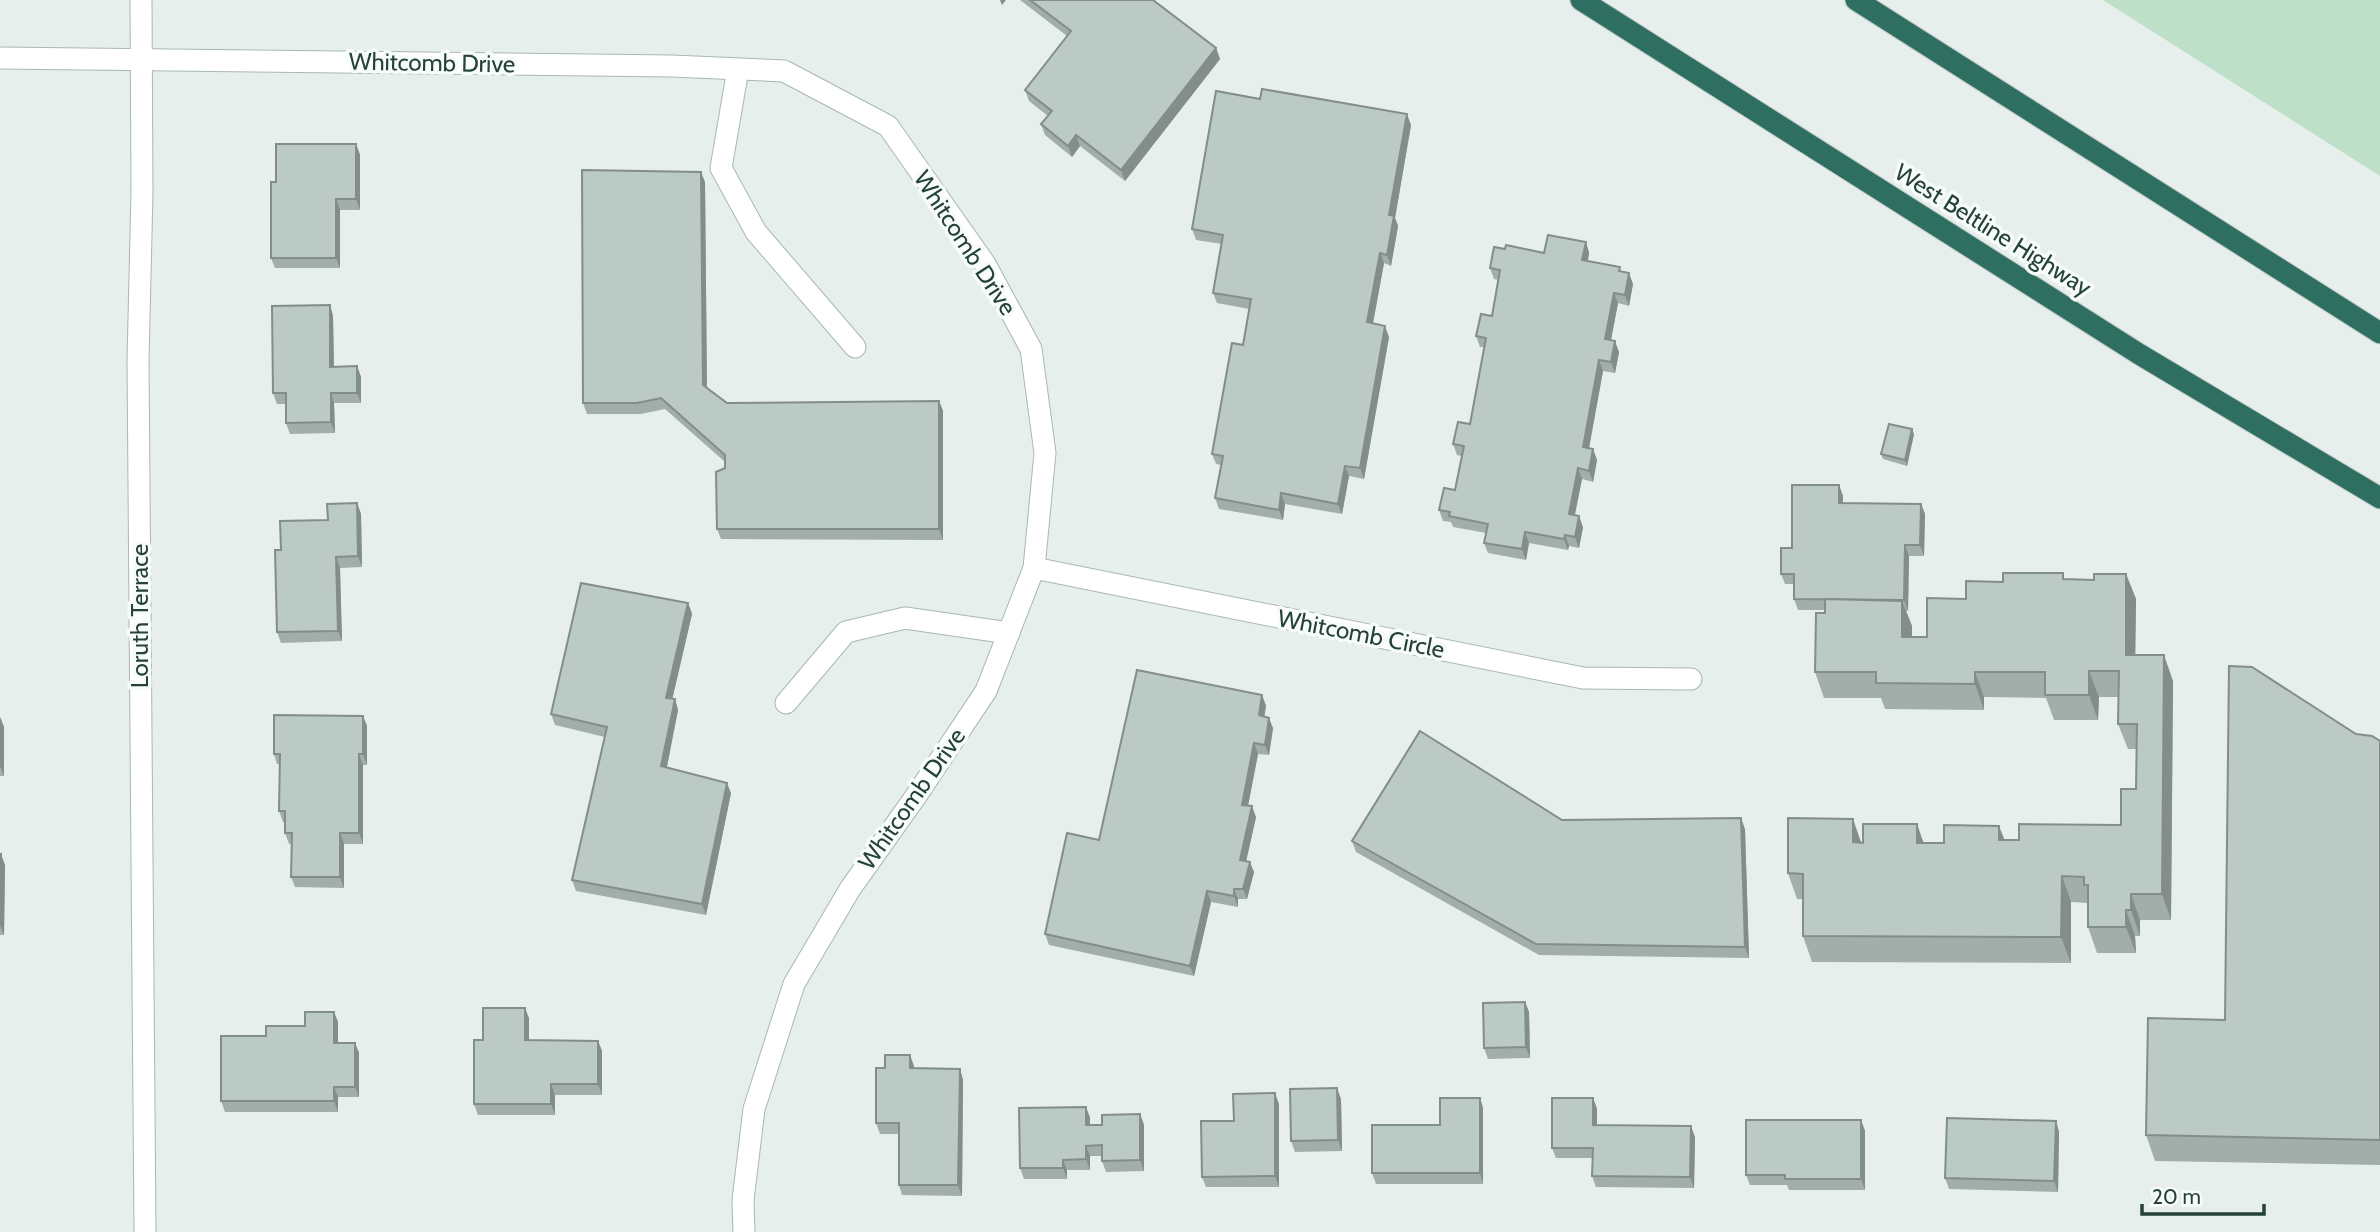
<svg xmlns="http://www.w3.org/2000/svg" width="2380" height="1232" font-family="Cabin,sans-serif">
  <style>
    .green { fill: #bfe0c8 }
    .lines { fill: none; stroke-linecap: round; stroke-linejoin: round }
    .minor-casing { stroke: #a8b8b2; stroke-width: 23 }
    .highway-casing { stroke: #c2cac8; stroke-width: 23 }
    .minor { stroke: #fff; stroke-width: 21 }
    .highway { stroke: #2f6f62; stroke-width: 21 }
    .wall { fill: #a1aea9 }
    .shaded-wall { fill: #838d89 }
    .building { fill: #bbcac4; stroke: #838d89; stroke-width: 2 }
    .labels { text-anchor: middle; stroke-width: 7; stroke-linejoin: round; paint-order: stroke }
    .street-label { font-size: 24px; fill: #24423a; stroke: #f7fbf9 }
  </style>
  <rect width="100%" height="100%" fill="#e6efeb"/>
  <polygon class="green" points="2103,0 2380,0 2380,176"/>
  <g class="lines">
    <g class="minor-casing">
      <g id="minor">
        <polyline points="141,0 142,192 138,361 145,1232"/>
        <polyline points="0,58 672,66 784,71 888,126 985,264 1031,349 1045,453 1034,568 986,691 916,796 850,889 794,984 754,1109 743,1200 744,1232"/>
        <polyline points="738,69 721,168 756,232 855,347"/>
        <polyline points="1034,568 1583,678 1691,679"/>
        <polyline points="786,703 846,632 905,618 1009,633"/>
      </g>
    </g>
    <g class="highway-casing">
      <g id="highway">
        <polyline points="1581,0 2139,354 2380,498"/>
        <polyline points="1856,0 2380,333"/>
      </g>
    </g>
    <use href="#minor" class="minor"/>
    <use href="#highway" class="highway"/>
  </g>
  <g class="wall">
    <polygon points="1020,0 1153,0 1216,48 1220,59 1125,181 1080,146 1072,157 1045,135 1041,124 1048,116 1029,101 1025,90 1067,36"/>
    <polygon points="1411,125 1395,218 1398,226 1391,266 1384,263 1373,324 1389,337 1364,479 1349,476 1342,514 1285,504 1283,520 1219,509 1215,498 1221,465 1216,464 1212,454 1243,345 1249,309 1217,303 1213,293 1222,244 1196,240 1192,229"/>
    <polygon points="356,144 360,155 360,210 340,210 340,268 275,268 271,258 276,182"/>
    <polygon points="705,182 707,388 727,403 939,401 943,411 943,540 721,539 717,529 725,462 665,409 641,414 587,414 583,403"/>
    <polygon points="1586,242 1589,253 1588,261 1621,272 1633,284 1629,306 1618,303 1611,340 1619,352 1615,373 1603,371 1589,449 1593,449 1597,460 1593,482 1582,479 1574,515 1583,527 1579,548 1569,546 1568,550 1529,543 1526,560 1488,553 1484,543 1486,533 1453,527 1451,522 1443,521 1439,510 1455,490 1462,456 1457,455 1453,444 1470,424 1484,347 1480,347 1476,336 1492,316 1499,280 1494,279 1490,268 1505,249 1544,253"/>
    <polygon points="330,305 333,316 334,367 357,366 361,377 361,403 334,403 335,433 290,434 286,423 286,404 277,404 273,393"/>
    <polygon points="1914,434 1907,466 1883,459 1881,454"/>
    <polygon points="1839,485 1843,496 1843,503 1921,504 1925,514 1924,556 1909,556 1908,611 1906,611 1912,626 1912,637 1927,637 1966,599 2003,582 2065,579 2094,580 2126,574 2136,599 2135,655 2173,681 2171,920 2140,920 2140,936 2135,936 2136,953 2097,953 2088,927 2088,903 2071,902 2071,963 1812,962 1803,936 1803,899 1797,899 1788,873 1861,842 1917,824 1923,843 2019,840 2121,825 2136,789 2137,749 2128,749 2118,724 2119,697 2099,697 2098,720 2054,720 2046,698 1984,697 1984,710 1885,709 1881,698 1824,698 1815,672 1825,610 1798,610 1794,599 1794,584 1785,584 1781,574 1792,548"/>
    <polygon points="357,503 361,514 362,567 340,568 342,641 281,643 277,632 281,550"/>
    <polygon points="688,603 692,614 672,699 675,699 678,710 667,767 731,793 706,915 576,891 572,880 605,737 555,725 551,714"/>
    <polygon points="1262,695 1266,706 1264,716 1273,728 1269,755 1258,754 1248,806 1256,817 1246,861 1254,872 1247,899 1238,899 1238,907 1211,902 1194,976 1049,945 1045,934 1099,840"/>
    <polygon points="363,716 367,726 367,765 363,765 363,844 344,844 344,888 295,887 291,877 292,844 289,844 285,833 285,822 283,822 279,811 280,764 277,764 274,754"/>
    <polygon points="0,717 4,727 4,776 0,776"/>
    <polygon points="2356,734 2380,741 2380,1165 2155,1161 2146,1135 2225,1020"/>
    <polygon points="1562,820 1745,829 1749,958 1539,955 1356,852 1352,841"/>
    <polygon points="0,854 5,865 4,935 0,935"/>
    <polygon points="1525,1002 1529,1012 1530,1058 1488,1059 1484,1048"/>
    <polygon points="334,1012 338,1022 338,1043 355,1043 359,1053 359,1097 338,1097 338,1112 225,1112 221,1101 266,1036 305,1026"/>
    <polygon points="529,1018 529,1040 598,1041 602,1051 602,1095 555,1095 555,1115 478,1115 474,1104 483,1040"/>
    <polygon points="910,1055 914,1069 960,1069 963,1080 962,1196 902,1195 899,1185 899,1134 880,1134 876,1123 885,1068"/>
    <polygon points="1480,1098 1483,1108 1483,1184 1376,1184 1372,1173"/>
    <polygon points="1593,1098 1597,1109 1597,1125 1695,1137 1694,1188 1596,1187 1592,1176 1592,1158 1556,1158 1552,1148"/>
    <polygon points="1341,1099 1342,1151 1295,1152 1291,1141"/>
    <polygon points="1279,1104 1279,1187 1206,1187 1202,1177"/>
    <polygon points="1086,1107 1090,1118 1090,1125 1102,1125 1140,1114 1144,1125 1144,1171 1106,1172 1102,1161 1102,1156 1090,1156 1090,1170 1067,1170 1067,1179 1024,1179 1020,1168"/>
    <polygon points="1861,1120 1865,1131 1865,1190 1789,1190 1787,1185 1750,1185 1746,1175"/>
    <polygon points="2056,1121 2059,1132 2058,1192 1949,1189 1945,1178"/>
  </g>
  <g class="shaded-wall">
    <polygon points="1000,0 1006,0 1002,5"/>
    <polygon points="1216,48 1220,59 1125,181 1121,170"/>
    <polygon points="1407,114 1411,125 1395,218 1398,226 1391,266 1387,255 1389,215"/>
    <polygon points="1076,135 1080,146 1072,157 1068,146"/>
    <polygon points="356,144 360,155 360,210 356,199"/>
    <polygon points="701,172 705,182 707,395 703,385"/>
    <polygon points="336,199 340,210 340,268 336,258"/>
    <polygon points="1586,242 1589,253 1586,271 1582,260"/>
    <polygon points="1380,253 1384,263 1371,333 1367,322"/>
    <polygon points="1629,273 1633,284 1629,306 1625,295"/>
    <polygon points="1614,293 1618,303 1609,350 1605,339"/>
    <polygon points="330,305 333,316 334,378 330,367"/>
    <polygon points="1385,326 1389,337 1364,479 1360,468"/>
    <polygon points="1615,341 1619,352 1615,373 1611,362"/>
    <polygon points="1599,360 1603,371 1587,458 1583,447"/>
    <polygon points="357,366 361,377 361,403 357,393"/>
    <polygon points="331,393 334,403 335,433 331,422"/>
    <polygon points="939,401 943,411 943,540 939,529"/>
    <polygon points="1912,429 1914,434 1907,466 1905,460"/>
    <polygon points="1593,449 1597,460 1593,482 1589,471"/>
    <polygon points="1345,466 1349,476 1342,514 1338,504"/>
    <polygon points="1578,468 1582,479 1573,525 1569,514"/>
    <polygon points="1839,485 1843,496 1843,514 1839,503"/>
    <polygon points="1281,493 1285,504 1283,520 1279,510"/>
    <polygon points="357,503 361,514 362,567 358,556"/>
    <polygon points="1921,504 1925,514 1924,556 1920,545"/>
    <polygon points="1579,516 1583,527 1579,548 1575,537"/>
    <polygon points="1525,532 1529,543 1526,560 1522,549"/>
    <polygon points="1565,535 1569,546 1568,550 1564,539"/>
    <polygon points="1905,545 1909,556 1908,611 1904,600"/>
    <polygon points="336,557 340,568 342,641 338,631"/>
    <polygon points="2126,574 2136,599 2135,680 2126,655"/>
    <polygon points="1902,601 1912,626 1912,663 1902,637"/>
    <polygon points="688,603 692,614 670,709 666,698"/>
    <polygon points="2164,655 2173,681 2171,920 2162,894"/>
    <polygon points="2089,671 2099,697 2098,720 2089,695"/>
    <polygon points="1975,672 1984,697 1984,710 1975,684"/>
    <polygon points="1262,695 1266,706 1263,726 1259,715"/>
    <polygon points="675,699 678,710 665,776 661,766"/>
    <polygon points="363,716 367,726 367,765 363,754"/>
    <polygon points="0,717 4,727 4,776 0,766"/>
    <polygon points="1269,718 1273,728 1269,755 1265,745"/>
    <polygon points="1254,743 1258,754 1246,816 1242,805"/>
    <polygon points="359,754 363,765 363,844 359,833"/>
    <polygon points="727,783 731,793 706,915 702,904"/>
    <polygon points="1252,806 1256,817 1244,871 1240,860"/>
    <polygon points="1741,818 1745,829 1749,958 1745,947"/>
    <polygon points="1853,819 1862,845 1853,842"/>
    <polygon points="1917,824 1926,850 1917,843"/>
    <polygon points="1999,826 2009,851 1999,840"/>
    <polygon points="340,833 344,844 344,888 340,877"/>
    <polygon points="1,854 5,865 4,935 0,925"/>
    <polygon points="1250,862 1254,872 1247,899 1243,889"/>
    <polygon points="2062,876 2071,902 2071,963 2061,937"/>
    <polygon points="1234,889 1238,899 1238,907 1234,896"/>
    <polygon points="1207,891 1211,902 1194,976 1190,966"/>
    <polygon points="2131,894 2140,920 2140,936 2131,910"/>
    <polygon points="2126,910 2135,936 2136,953 2126,927"/>
    <polygon points="1525,1002 1529,1012 1530,1058 1526,1047"/>
    <polygon points="525,1008 529,1018 529,1051 525,1040"/>
    <polygon points="334,1012 338,1022 338,1053 334,1043"/>
    <polygon points="598,1041 602,1051 602,1095 598,1084"/>
    <polygon points="355,1043 359,1053 359,1097 355,1087"/>
    <polygon points="910,1055 914,1066 914,1079 910,1068"/>
    <polygon points="960,1069 963,1080 962,1196 958,1185"/>
    <polygon points="551,1084 555,1095 555,1115 551,1104"/>
    <polygon points="334,1087 338,1097 338,1112 334,1101"/>
    <polygon points="1337,1088 1341,1099 1342,1151 1338,1140"/>
    <polygon points="1275,1093 1279,1104 1279,1187 1275,1176"/>
    <polygon points="1480,1098 1483,1108 1483,1184 1480,1173"/>
    <polygon points="1593,1098 1597,1109 1597,1135 1593,1125"/>
    <polygon points="1086,1107 1090,1118 1090,1135 1086,1125"/>
    <polygon points="1140,1114 1144,1125 1144,1171 1140,1160"/>
    <polygon points="1861,1120 1865,1131 1865,1190 1861,1179"/>
    <polygon points="2056,1121 2059,1132 2058,1192 2054,1181"/>
    <polygon points="1691,1126 1695,1137 1694,1188 1690,1177"/>
    <polygon points="1086,1146 1090,1156 1090,1170 1086,1159"/>
    <polygon points="1063,1160 1067,1170 1067,1179 1063,1168"/>
  </g>
  <g class="building">
    <polygon points="1030,0 1153,0 1216,48 1121,170 1076,135 1068,146 1041,124 1052,111 1025,90 1071,31"/>
    <polygon points="1262,89 1407,114 1389,215 1394,216 1387,255 1380,253 1367,322 1385,326 1360,468 1345,466 1338,504 1281,493 1279,510 1215,498 1223,456 1212,454 1232,343 1243,345 1251,299 1213,293 1223,235 1192,229 1216,91 1260,99"/>
    <polygon points="276,144 356,144 356,199 336,199 336,258 271,258 271,182 276,182"/>
    <polygon points="582,170 701,172 703,385 727,403 939,401 939,529 717,529 716,472 725,468 725,455 661,398 637,403 583,403"/>
    <polygon points="1548,235 1586,242 1582,260 1620,267 1619,271 1629,273 1625,295 1614,293 1605,339 1615,341 1611,362 1599,360 1583,447 1593,449 1589,471 1578,468 1569,514 1579,516 1575,537 1565,535 1564,539 1525,532 1522,549 1484,543 1488,524 1449,516 1450,512 1439,510 1444,488 1455,490 1464,446 1453,444 1458,422 1470,424 1486,338 1476,336 1481,314 1492,316 1500,270 1490,268 1494,247 1505,249 1506,245 1544,253"/>
    <polygon points="330,305 330,367 357,366 357,393 331,393 331,422 286,423 286,393 273,393 272,306"/>
    <polygon points="1889,424 1912,429 1905,460 1881,454"/>
    <polygon points="1792,485 1839,485 1839,503 1921,504 1920,545 1905,545 1904,600 1794,599 1794,574 1781,574 1781,548 1792,548"/>
    <polygon points="357,503 358,556 336,557 338,631 277,632 275,550 281,550 280,521 328,520 327,504"/>
    <polygon points="2003,573 2063,573 2063,579 2094,580 2094,574 2126,574 2126,655 2164,655 2162,894 2131,894 2131,910 2126,910 2126,927 2088,927 2088,885 2084,885 2084,877 2062,876 2061,937 1803,936 1803,874 1788,873 1788,818 1853,819 1853,842 1863,843 1863,824 1917,824 1917,843 1944,843 1944,825 1999,826 1999,840 2019,840 2019,824 2121,825 2121,789 2136,789 2137,724 2118,724 2119,671 2089,671 2089,695 2045,695 2045,672 1975,672 1975,684 1876,683 1876,672 1815,672 1816,613 1825,613 1825,599 1902,601 1902,637 1927,637 1927,598 1966,599 1966,581 2003,582"/>
    <polygon points="581,583 688,603 666,698 675,699 661,766 727,783 702,904 572,880 607,727 551,714"/>
    <polygon points="2229,666 2252,667 2356,734 2372,736 2380,741 2380,1140 2146,1135 2148,1018 2225,1020"/>
    <polygon points="1137,670 1262,695 1259,715 1269,718 1265,745 1254,743 1242,805 1252,806 1240,860 1250,862 1243,889 1234,889 1234,896 1207,891 1190,966 1045,934 1067,833 1099,840"/>
    <polygon points="274,715 363,716 363,754 359,754 359,833 340,833 340,877 291,877 292,833 285,833 285,811 279,811 280,754 274,754"/>
    <polygon points="1420,731 1562,820 1741,818 1745,947 1536,944 1352,841"/>
    <polygon points="0,854 1,854 0,925"/>
    <polygon points="1525,1002 1526,1047 1484,1048 1483,1003"/>
    <polygon points="483,1008 525,1008 525,1040 598,1041 598,1084 551,1084 551,1104 474,1104 474,1040 483,1040"/>
    <polygon points="305,1012 334,1012 334,1043 355,1043 355,1087 334,1087 334,1101 221,1101 221,1036 266,1036 266,1026 305,1026"/>
    <polygon points="885,1055 910,1055 910,1068 960,1069 958,1185 899,1185 899,1123 876,1123 876,1068 885,1068"/>
    <polygon points="1337,1088 1338,1140 1291,1141 1290,1089"/>
    <polygon points="1275,1093 1275,1176 1202,1177 1201,1121 1234,1121 1233,1094"/>
    <polygon points="1440,1098 1480,1098 1480,1173 1372,1173 1372,1125 1440,1125"/>
    <polygon points="1552,1098 1593,1098 1593,1125 1691,1126 1690,1177 1592,1176 1593,1148 1552,1148"/>
    <polygon points="1086,1107 1086,1125 1102,1125 1102,1115 1140,1114 1140,1160 1102,1161 1102,1145 1086,1146 1086,1159 1063,1160 1063,1168 1020,1168 1019,1108"/>
    <polygon points="1947,1118 2056,1121 2054,1181 1945,1178"/>
    <polygon points="1746,1120 1861,1120 1861,1179 1785,1179 1785,1175 1746,1175"/>
  </g>
  <g class="labels">
    <g class="street-label">
      <text transform="translate(432 63) rotate(1)" y="8">Whitcomb Drive</text>
      <text transform="translate(1993 230) rotate(32)" y="8">West Beltline Highway</text>
      <text transform="translate(965 243) rotate(57)" y="8">Whitcomb Drive</text>
      <text transform="translate(140 616) rotate(-90)" y="8">Loruth Terrace</text>
      <text transform="translate(1361 634) rotate(11)" y="8">Whitcomb Circle</text>
      <text transform="translate(912 799) rotate(-55)" y="8">Whitcomb Drive</text>
    </g>
  </g>
  <path d="M2142 1204v10h122v-10" fill="none" stroke="#24423a" stroke-width="3.5"/>
  <text x="2152" y="1204" font-size="21" fill="#24423a" stroke="#f7fbf9" stroke-width="5" paint-order="stroke">20 m</text>
</svg>
